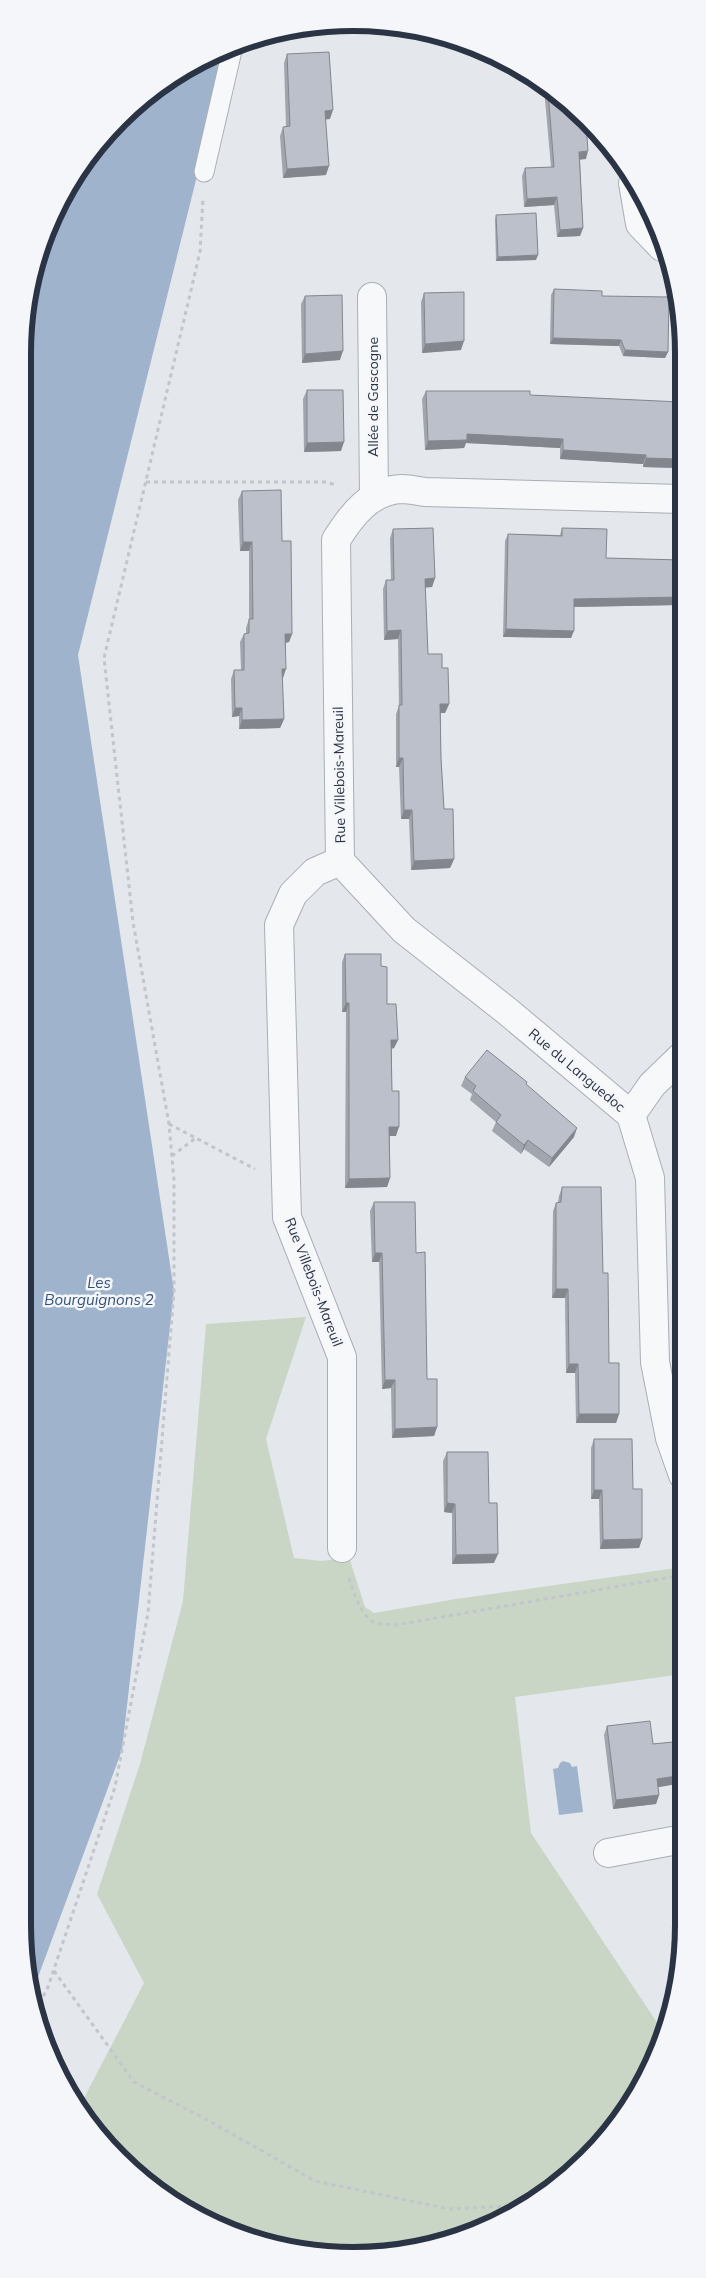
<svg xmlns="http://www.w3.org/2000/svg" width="706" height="2278" font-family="Mulish,sans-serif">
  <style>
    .green { fill: #c9d6c5 }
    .water { fill: #9fb4cc }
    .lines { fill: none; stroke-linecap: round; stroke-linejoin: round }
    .lane-casing { stroke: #a9aeb7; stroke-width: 21 }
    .street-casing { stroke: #a9aeb7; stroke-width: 30 }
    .path { stroke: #c2c5cb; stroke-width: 3; stroke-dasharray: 4 4; stroke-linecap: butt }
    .lane { stroke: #f7f8fa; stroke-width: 19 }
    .street { stroke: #f7f8fa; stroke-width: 28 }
    .wall { fill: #a1a5ae }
    .shaded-wall { fill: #83868d }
    .building { fill: #bbc0ca; stroke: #83868d }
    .labels { text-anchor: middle; stroke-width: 5; stroke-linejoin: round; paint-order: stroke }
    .street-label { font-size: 14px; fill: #2b3445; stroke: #f4f6f9 }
    .water-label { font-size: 15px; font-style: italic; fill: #34527a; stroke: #f4f6f9 }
    .rim { fill: none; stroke: #2b3445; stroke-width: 6 }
  </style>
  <rect width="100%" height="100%" fill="#e4e7ec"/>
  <polygon class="green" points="306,1317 266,1439 294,1558 322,1561 349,1557 365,1607 374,1613 456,1599 683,1567 683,1674 515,1697 531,1833 664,2033 658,2052 628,2109 587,2158 537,2200 438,2244 374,2255 310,2253 207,2221 152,2187 124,2161 84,2098 144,1983 97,1894 140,1764 183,1601 206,1324"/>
  <g class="water">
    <polygon points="229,47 78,655 174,1291 122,1750 31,1996 23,1925 29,288 48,226 78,169 120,119 170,78"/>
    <polygon points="563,1761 570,1763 572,1767 577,1766 583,1812 559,1815 553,1769 558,1768 560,1763"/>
  </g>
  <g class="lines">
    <g class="lane-casing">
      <polyline id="lane" points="204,172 233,46"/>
    </g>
    <g class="street-casing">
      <g id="street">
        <polyline points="633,183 640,224 662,247"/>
        <polyline points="372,297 374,496"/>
        <polyline points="340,861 404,930 507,1011 631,1115 650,1178 655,1362 670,1438 683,1475"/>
        <polyline points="631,1115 652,1085 682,1056"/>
        <path d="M 342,1548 L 342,1357 L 287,1217 L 279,925 L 293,894 L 315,872 L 340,861 L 336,540 C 351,516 370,490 402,489 C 409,489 418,491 425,492 L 681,499"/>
        <polyline points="608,1853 683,1839"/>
      </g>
    </g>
    <g class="path">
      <polyline points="146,482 325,482 337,485"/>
      <polyline points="169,1124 255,1169"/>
      <polyline points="172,1156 197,1137"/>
      <path d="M 349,1578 C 353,1591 361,1618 376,1623 C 382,1625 390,1624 396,1625 L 683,1575"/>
      <polyline points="54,1971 134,2082 204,2118 315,2181 450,2209 525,2205"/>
      <polyline points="35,2010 47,1990 115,1787 148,1613 174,1291 174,1180 169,1124 133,922 104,658 200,252 203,198"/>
    </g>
    <use href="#lane" class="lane"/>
    <use href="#street" class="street"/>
  </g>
  <g class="wall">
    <polygon points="287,54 330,119 326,119 326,175 283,178 280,136 283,127 286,127 284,63"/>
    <polygon points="544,88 586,123 586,159 580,159 583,228 580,236 557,237 554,205 524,207 522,176 525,168 551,167"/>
    <polygon points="496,215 536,260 496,261 495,220"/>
    <polygon points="554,289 602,296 668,352 665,358 623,356 619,346 550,344 551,295"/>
    <polygon points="424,293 461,350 422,353 421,302"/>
    <polygon points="305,296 340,360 302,363 301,304"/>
    <polygon points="307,390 341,451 304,452 303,399"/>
    <polygon points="426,391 530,395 679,468 643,467 643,464 560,459 560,448 466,443 464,448 425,450 422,399"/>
    <polygon points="242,491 282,541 292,634 289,642 286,643 283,678 282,678 284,719 280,728 239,729 239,716 232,717 231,679 234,670 241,670 240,642 244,634 246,634 246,628 249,619 249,551 240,551 238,500"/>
    <polygon points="562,528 606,558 681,560 681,599 680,604 681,657 674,656 676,610 677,605 574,607 571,638 503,637 505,541 508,534 560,535"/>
    <polygon points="393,529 435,578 432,587 425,587 428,654 442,668 449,704 445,713 441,713 441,758 444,809 454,859 450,868 411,870 409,819 401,819 399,767 396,767 396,714 399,706 398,639 384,640 383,589 386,580 391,580 390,538"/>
    <polygon points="345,954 381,966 387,1004 398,1040 394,1048 392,1049 392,1091 396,1136 390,1136 390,1178 387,1187 345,1188 346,1012 342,1012 342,962"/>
    <polygon points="465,1077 526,1085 574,1137 549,1167 524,1149 521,1154 492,1131 496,1122 470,1100 472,1094 461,1086"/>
    <polygon points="562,1187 603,1273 609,1363 619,1414 616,1423 576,1423 575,1373 566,1373 565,1298 552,1298 553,1211 556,1203 558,1202 559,1196"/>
    <polygon points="374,1202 416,1253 427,1379 437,1427 434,1436 392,1438 391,1388 382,1389 379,1262 372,1262 370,1211"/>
    <polygon points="594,1439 633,1489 642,1539 639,1548 600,1549 599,1499 591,1499 591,1448"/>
    <polygon points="447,1452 489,1503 494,1563 452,1564 452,1513 444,1512 443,1461"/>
    <polygon points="607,1726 658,1787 659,1795 656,1804 613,1809 604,1735"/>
  </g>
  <g class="shaded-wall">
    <polygon points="333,110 330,119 322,120 325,111"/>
    <polygon points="588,151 586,159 577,160 579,152"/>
    <polygon points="329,166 326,175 283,178 287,169"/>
    <polygon points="557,197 554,205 524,207 527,199"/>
    <polygon points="583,228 580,236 557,237 560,230"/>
    <polygon points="538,255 536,260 496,261 498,257"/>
    <polygon points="553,338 621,340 619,346 550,344"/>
    <polygon points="464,341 461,350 422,353 425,344"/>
    <polygon points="625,350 668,352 665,358 623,356"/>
    <polygon points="343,351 340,360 302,363 305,354"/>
    <polygon points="467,434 563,439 560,448 466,443 464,448 425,450 428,441"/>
    <polygon points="344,442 341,451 304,452 307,443"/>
    <polygon points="563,450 646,455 643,464 560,459"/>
    <polygon points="646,458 681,459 681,462 679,468 643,467"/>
    <polygon points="243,542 252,542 249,551 240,551"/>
    <polygon points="435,578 432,587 422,588 425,579"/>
    <polygon points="681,597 679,605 572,607 574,599"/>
    <polygon points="506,629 574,631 571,638 503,637"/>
    <polygon points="401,630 398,639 384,640 387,631"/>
    <polygon points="285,634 292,634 289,642 282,643"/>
    <polygon points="676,650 681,650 681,657 674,656"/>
    <polygon points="282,669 286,669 283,678 278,678"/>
    <polygon points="440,704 449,704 445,713 437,713"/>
    <polygon points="235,708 242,708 239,716 232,717"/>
    <polygon points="284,719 280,728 239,729 242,720"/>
    <polygon points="399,758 403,758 399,767 396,767"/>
    <polygon points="404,810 412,810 409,819 401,819"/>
    <polygon points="454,859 450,868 411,870 414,861"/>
    <polygon points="346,1003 349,1003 346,1012 342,1012"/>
    <polygon points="391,1040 398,1040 394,1048 388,1049"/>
    <polygon points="389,1127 399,1127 396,1136 386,1136"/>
    <polygon points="577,1128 574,1137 549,1167 552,1158"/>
    <polygon points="528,1140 524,1149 521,1154 524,1145"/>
    <polygon points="390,1178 387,1187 345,1188 349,1179"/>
    <polygon points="375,1253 382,1253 379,1262 372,1262"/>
    <polygon points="556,1289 568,1289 565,1298 552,1298"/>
    <polygon points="569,1364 578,1364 575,1373 566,1373"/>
    <polygon points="385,1380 395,1380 391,1388 382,1389"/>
    <polygon points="579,1414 619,1414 616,1423 576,1423"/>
    <polygon points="437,1427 434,1436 392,1438 395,1429"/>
    <polygon points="594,1490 602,1490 599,1499 591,1499"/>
    <polygon points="447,1503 455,1504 452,1513 444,1512"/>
    <polygon points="642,1539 639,1548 600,1549 603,1540"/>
    <polygon points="498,1554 494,1563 452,1564 456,1555"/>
    <polygon points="683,1775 683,1783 654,1788 657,1779"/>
    <polygon points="659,1795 656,1804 613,1809 616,1800"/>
  </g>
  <g class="building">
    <polygon points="329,52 333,110 325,111 329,166 287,169 283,127 290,126 287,54"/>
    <polygon points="548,91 586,123 588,151 579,152 583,228 560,230 557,197 527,199 525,168 554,167"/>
    <polygon points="536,213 538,255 498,257 496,215"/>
    <polygon points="554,289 602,291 602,296 669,297 668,352 625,350 621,340 553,338"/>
    <polygon points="464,292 464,341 425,344 424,293"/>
    <polygon points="342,295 343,351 305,354 305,296"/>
    <polygon points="307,390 343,390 344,442 307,443"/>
    <polygon points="426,391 530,391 530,395 681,402 681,459 646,458 646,455 563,450 563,439 467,434 467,440 428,441"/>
    <polygon points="281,490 282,541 291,541 292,634 285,634 286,669 282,669 284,719 242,720 242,708 235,708 234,670 244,670 244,634 249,633 249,619 253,619 252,542 243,542 242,491"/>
    <polygon points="433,528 435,578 425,579 428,654 442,654 442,668 448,668 449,704 440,704 441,758 444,809 453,809 454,859 414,861 412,810 404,810 403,758 399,758 399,705 402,705 401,630 387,631 386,580 394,580 393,529"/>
    <polygon points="562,528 607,529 606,558 681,560 681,597 574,599 574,631 506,629 508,534 562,536"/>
    <polygon points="678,604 681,604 681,650 676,650"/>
    <polygon points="345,954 381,954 381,966 387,967 387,1004 396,1004 398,1040 391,1040 392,1091 399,1091 399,1127 389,1127 390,1178 349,1179 349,1003 346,1003"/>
    <polygon points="487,1050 527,1082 526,1084 577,1128 552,1158 528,1140 524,1145 496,1122 501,1115 473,1091 476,1086 465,1077"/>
    <polygon points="562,1187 601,1187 603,1273 608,1273 609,1363 619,1363 619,1414 579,1414 578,1364 569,1364 568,1289 556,1289 556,1203 561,1202"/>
    <polygon points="374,1202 415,1202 416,1253 425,1252 427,1379 437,1379 437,1427 395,1429 395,1380 385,1380 382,1253 375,1253"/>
    <polygon points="594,1439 632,1439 633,1489 642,1489 642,1539 603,1540 602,1490 594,1490"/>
    <polygon points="447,1452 488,1452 489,1503 497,1503 498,1554 456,1555 455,1504 447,1503"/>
    <polygon points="650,1721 653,1744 683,1741 683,1775 657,1779 659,1795 616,1800 607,1726"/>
  </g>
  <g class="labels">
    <g class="street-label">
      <text transform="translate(373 397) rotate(-90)" y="5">Allée de Gascogne</text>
      <text transform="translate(339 775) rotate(-91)" y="5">Rue Villebois-Mareuil</text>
      <text transform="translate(577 1070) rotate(40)" y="5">Rue du Languedoc</text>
      <text transform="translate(314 1282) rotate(69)" y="5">Rue Villebois-Mareuil</text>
    </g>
    <g class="water-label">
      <text x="99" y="1288">Les<tspan x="99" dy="17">Bourguignons 2</tspan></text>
    </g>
  </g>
  <path d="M0 0H706V2278H0ZM353 31H353A322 322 0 0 1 675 353V1925A322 322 0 0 1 353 2247H353A322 322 0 0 1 31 1925V353A322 322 0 0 1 353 31Z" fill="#f4f6f9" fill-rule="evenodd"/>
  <path class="rim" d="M353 31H353A322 322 0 0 1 675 353V1925A322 322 0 0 1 353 2247H353A322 322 0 0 1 31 1925V353A322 322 0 0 1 353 31Z"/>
</svg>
